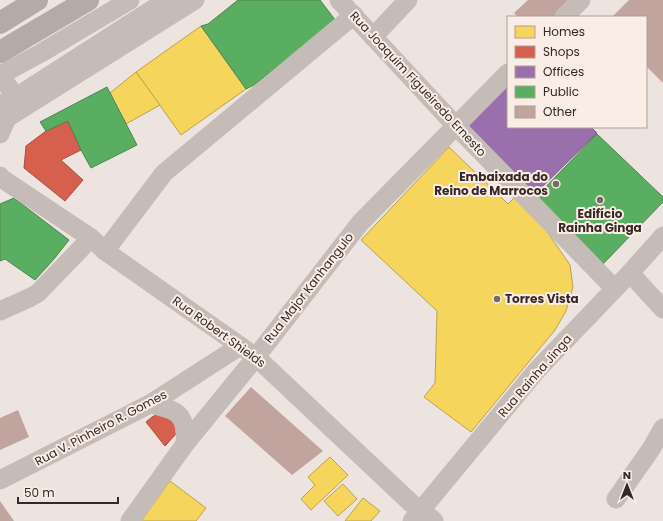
<svg xmlns="http://www.w3.org/2000/svg" width="663" height="521" font-family="Poppins,sans-serif">
  <style>
    .homes { fill: #f6d55c; stroke: #bca14c }
    .shops { fill: #d6604d; stroke: #a64f41 }
    .offices { fill: #9970ab; stroke: #7b5a83 }
    .public { fill: #5aae61; stroke: #4f864f }
    .building { fill: #c2a49f }
    .lines { fill: none; stroke-linecap: round; stroke-linejoin: round }
    .minor { stroke: #c5bcb8; stroke-width: 19 }
    .major { stroke: #b4aaa7; stroke-width: 22 }
    .poi-dot { fill: #766a67; stroke: #faede5; stroke-width: 1.5 }
    .labels { text-anchor: middle; stroke-width: 4; stroke-linejoin: round; paint-order: stroke }
    .street-label { font-size: 12px; fill: #362826; stroke: #faede5 }
    .poi-label { font-size: 12px; font-weight: bold; fill: #362826; stroke: #faede5; text-anchor: end }
  </style>
  <rect width="100%" height="100%" fill="#ede4df"/>
  <g class="homes">
    <polygon points="201,26 246,89 181,135 136,72"/>
    <polygon points="136,72 160,105 126,124 110,93"/>
    <polygon points="449,147 508,204 515,197 548,233 570,265 573,287 566,311 555,330 471,432 424,397 435,383 437,311 361,240"/>
    <polygon points="330,457 348,475 311,510 301,499 315,485 308,477"/>
    <polygon points="170,481 206,508 196,521 141,521"/>
    <polygon points="343,484 357,499 338,516 324,501"/>
    <polygon points="363,498 380,511 371,521 345,521"/>
  </g>
  <g class="shops">
    <polygon points="68,121 81,150 61,160 83,180 65,201 24,168 26,146 46,131"/>
    <polygon points="160,413 179,426 176,434 165,446 146,422 152,417"/>
  </g>
  <polygon class="offices" points="508,86 508,127 591,127 597,133 533,196 465,128"/>
  <g class="public">
    <polygon points="238,0 320,0 336,21 254,85 246,89 201,26 208,24"/>
    <polygon points="107,87 137,145 91,168 81,150 68,121 46,131 40,122"/>
    <polygon points="597,134 663,197 663,202 603,264 535,198"/>
    <polygon points="14,198 69,240 54,259 35,280 5,259 0,261 0,204"/>
  </g>
  <g class="building">
    <polygon points="528,0 572,0 554,17 518,17 514,13"/>
    <polygon points="629,0 663,0 663,83 646,66 646,17 612,17"/>
    <polygon points="251,387 323,451 292,475 225,416"/>
    <polygon points="18,410 29,437 0,450 0,418"/>
    <polygon points="0,501 14,521 0,521"/>
  </g>
  <g class="lines">
    <g class="minor">
      <polyline points="339,0 456,126 508,179 614,288"/>
      <polyline points="564,17 581,0"/>
      <polyline points="373,37 408,0"/>
      <polyline points="16,97 2,78 4,73 41,53 130,0"/>
      <polyline points="0,127 4,103 16,97 167,0"/>
      <polyline points="0,134 7,118 195,0"/>
      <polyline points="0,176 1,178 91,238 105,251 256,357 411,503 421,510 434,521"/>
      <polyline points="105,251 164,173 354,15"/>
      <polyline points="630,273 663,309"/>
      <polyline points="0,311 29,298 38,293 91,238"/>
      <path d="M 150,404 C 177,410 187,413 185,444"/>
      <polyline points="0,480 150,404 240,346"/>
      <polyline points="616,499 651,449 663,428"/>
      <polyline points="130,521 185,444 256,357 360,223 508,73"/>
      <polyline points="412,521 537,370 630,273 663,236"/>
    </g>
    <g class="major">
      <polyline points="0,23 37,0"/>
      <polyline points="0,52 88,0"/>
    </g>
  </g>
  <g class="poi-dot">
    <circle cx="556" cy="184" r="4"/>
    <circle cx="600" cy="200" r="4"/>
    <circle cx="497" cy="299" r="4"/>
  </g>
  <g class="labels">
    <g class="street-label">
      <text transform="translate(418 84) rotate(47)" y="4">Rua Joaquim Figueiredo Ernesto</text>
      <text transform="translate(309 288) rotate(-52)" y="4">Rua Major Kanhangulo</text>
      <text transform="translate(219 332) rotate(36)" y="4">Rua Robert Shields</text>
      <text transform="translate(535 376) rotate(-49)" y="4">Rua Rainha Jinga</text>
      <text transform="translate(101 428) rotate(-28)" y="4">Rua V. Pinheiro R. Gomes</text>
    </g>
    <g class="poi-label">
      <text x="548" y="181">Embaixada do<tspan x="548" dy="14">Reino de Marrocos</tspan></text>
      <text x="600" y="218" text-anchor="middle">Edifício<tspan x="600" dy="14">Rainha Ginga</tspan></text>
      <text x="505" y="303" text-anchor="start">Torres Vista</text>
    </g>
  </g>
  <rect x="507" y="16" width="140" height="112" fill="#faede5" stroke="#ac9e99"/>
  <rect x="515" y="26" width="20" height="12" fill="#f6d55c" stroke="#ac9e99"/>
  <text x="543" y="36" font-size="12" fill="#362826">Homes</text>
  <rect x="515" y="46" width="20" height="12" fill="#d6604d" stroke="#ac9e99"/>
  <text x="543" y="56" font-size="12" fill="#362826">Shops</text>
  <rect x="515" y="66" width="20" height="12" fill="#9970ab" stroke="#ac9e99"/>
  <text x="543" y="76" font-size="12" fill="#362826">Offices</text>
  <rect x="515" y="86" width="20" height="12" fill="#5aae61" stroke="#ac9e99"/>
  <text x="543" y="96" font-size="12" fill="#362826">Public</text>
  <rect x="515" y="106" width="20" height="12" fill="#c2a49f" stroke="#ac9e99"/>
  <text x="543" y="116" font-size="12" fill="#362826">Other</text>
  <g transform="translate(627 485)" stroke="#faede5" stroke-width="3" paint-order="stroke">
  <path d="M0-3L7 15L0 10L-7 15Z" fill="#362826"/>
  <text y="-6" font-size="11" font-weight="bold" text-anchor="middle" fill="#362826">N</text>
  </g>
  <path d="M18 497v6h100v-6" fill="none" stroke="#362826" stroke-width="2"/>
  <text x="24" y="497" font-size="12" fill="#362826" stroke="#faede5" stroke-width="3" paint-order="stroke">50 m</text>
</svg>
